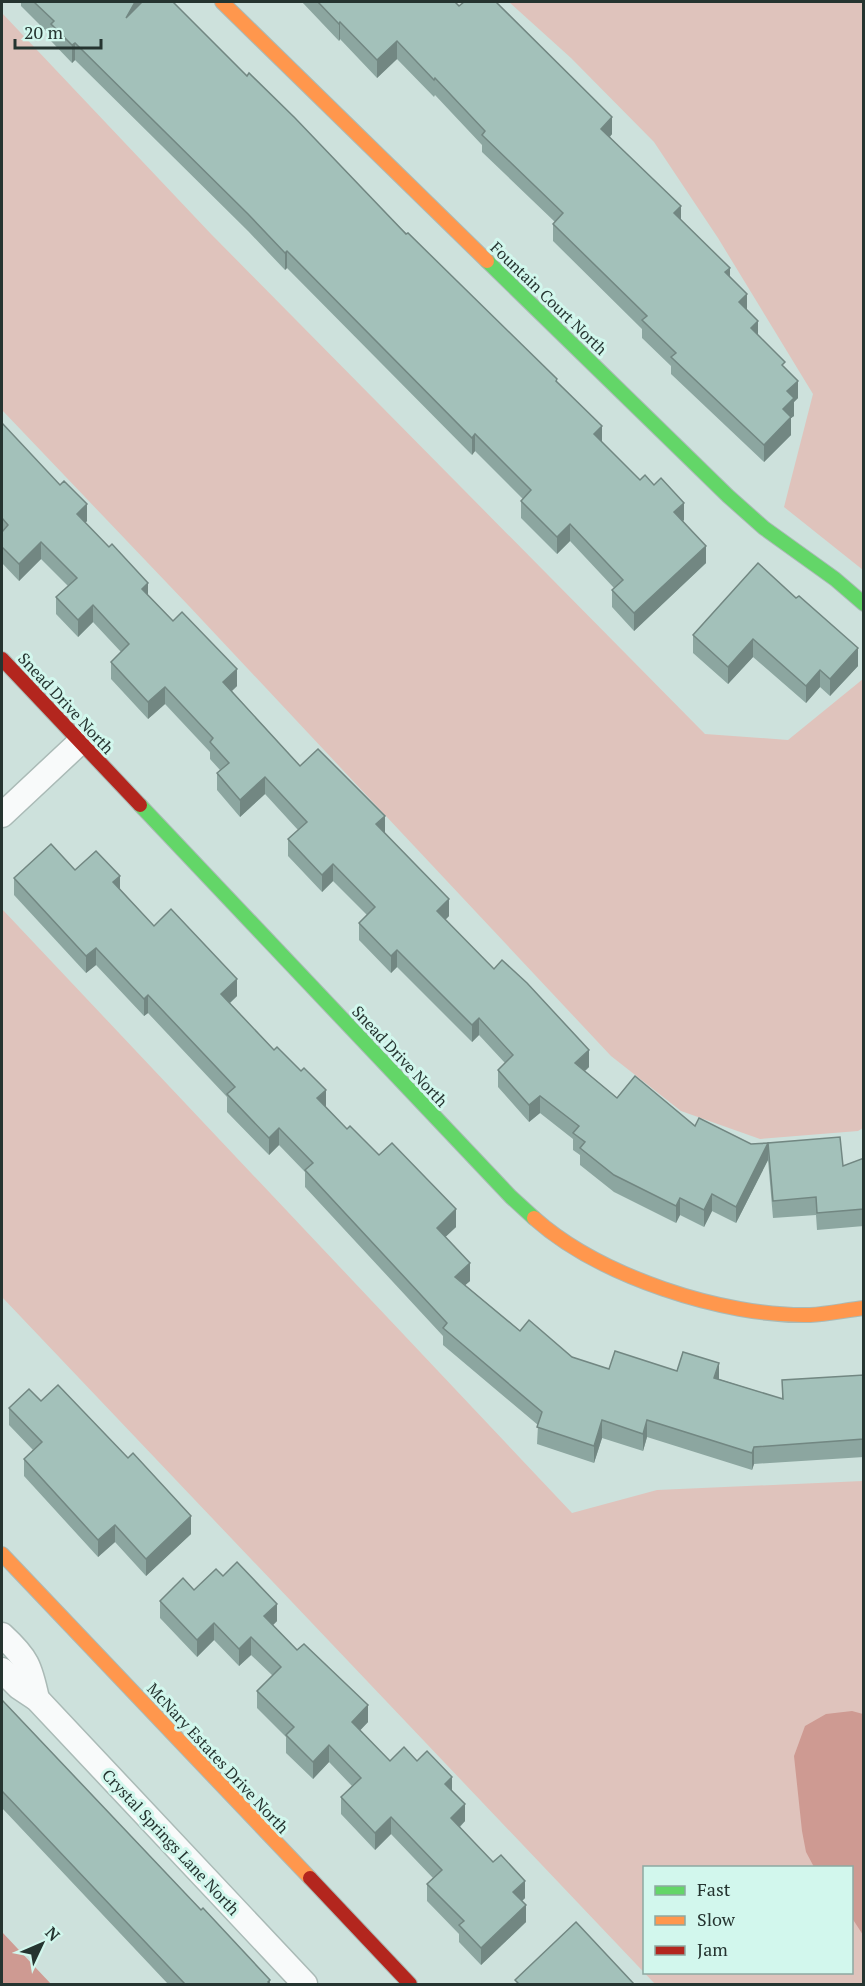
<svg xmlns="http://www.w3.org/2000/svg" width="865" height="1986" font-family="'PT Serif',serif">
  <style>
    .green { fill: #dfc3bc; fill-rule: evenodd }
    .water { fill: #ce9a92 }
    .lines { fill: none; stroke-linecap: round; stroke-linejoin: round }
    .street-casing { stroke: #aabab6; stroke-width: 27 }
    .fast-casing { stroke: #aabab6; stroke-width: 16 }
    .slow-casing { stroke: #aabab6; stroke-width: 16 }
    .jam-casing { stroke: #aabab6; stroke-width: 16 }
    .street { stroke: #f8fafa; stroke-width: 24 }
    .fast { stroke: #63d668; stroke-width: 14 }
    .slow { stroke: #ff974d; stroke-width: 14 }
    .jam { stroke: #b3261e; stroke-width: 14 }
    .wall { fill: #8ca6a0 }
    .shaded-wall { fill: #728782 }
    .building { fill: #a3c1ba; stroke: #728782; stroke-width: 1.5 }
    .labels { text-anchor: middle; stroke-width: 6; stroke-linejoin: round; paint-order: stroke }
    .street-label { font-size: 16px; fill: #253430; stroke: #d2f7ed }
  </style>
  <rect width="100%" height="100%" fill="#cde1dc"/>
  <g class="green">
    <polygon points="509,2 863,2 863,570 784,507 813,394 718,238 654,142 571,58"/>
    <polygon points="2,13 211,234 705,734 788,740 863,679 863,1128 858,1131 760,1139 681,1111 611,1056 188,605 2,410"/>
    <path d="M 2,909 L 572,1513 L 657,1490 L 863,1481 L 863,1984 L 655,1984 L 2,1297 ZM 644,1868 L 852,1868 L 852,1972 L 644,1972 Z"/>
  </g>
  <g class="water">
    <polygon points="852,1711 863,1714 863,1935 852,1918 852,1868 814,1867 806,1852 802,1831 794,1756 805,1726 826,1714"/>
    <polygon points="2,1932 51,1984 2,1984"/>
  </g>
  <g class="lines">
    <g class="street-casing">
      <g id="street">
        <polyline points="2,815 80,742"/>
        <path d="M 2,1635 C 27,1658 30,1666 37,1699"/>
        <polyline points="2,1670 19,1687 37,1699 305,1984"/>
      </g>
    </g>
    <g class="fast-casing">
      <g id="fast">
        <polyline points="487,261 728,496 764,528 835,579 864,604"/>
        <polyline points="140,805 511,1197 534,1218"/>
      </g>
    </g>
    <g class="slow-casing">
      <g id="slow">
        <polyline points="222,2 487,261"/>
        <path d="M 534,1218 C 599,1276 723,1317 810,1315 C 828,1314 846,1310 864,1308"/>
        <polyline points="2,1554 310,1878"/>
      </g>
    </g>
    <g class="jam-casing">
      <g id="jam">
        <polyline points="2,659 140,805"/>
        <polyline points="310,1878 410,1984"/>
      </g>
    </g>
    <use href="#street" class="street"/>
    <use href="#fast" class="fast"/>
    <use href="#slow" class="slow"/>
    <use href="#jam" class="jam"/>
  </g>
  <g class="wall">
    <polygon points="21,2 173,2 247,76 557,382 602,442 640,480 684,520 683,521 706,563 634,631 612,607 612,590 614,588 570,541 557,554 521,518 521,501 523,499 475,451 472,455 287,268 285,270 248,231 75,60 72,63 51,41 51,36 21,6"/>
    <polygon points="302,2 455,2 612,134 610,137 730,277 747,310 758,335 785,369 798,398 794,402 794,416 791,418 791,435 764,462 671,374 671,366 642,338 642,329 553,241 553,224 555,222 482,152 482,145 435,95 434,97 397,59 377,78 340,39 339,41"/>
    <polygon points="2,423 87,521 85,523 148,595 237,686 232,691 300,766 385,833 449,916 445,920 589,1067 585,1071 617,1098 695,1126 768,1160 736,1223 712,1211 704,1227 680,1215 676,1223 614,1192 580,1165 580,1155 573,1150 573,1139 540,1113 529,1122 498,1087 498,1070 505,1063 479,1035 472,1042 397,967 391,973 359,940 359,923 367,915 333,881 322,892 288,856 288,839 298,830 265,794 240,817 217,790 217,773 220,770 210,759 210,752 165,704 148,719 111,679 111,662 121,652 93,622 78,637 56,614 56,597 68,586 41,559 19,581 2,563"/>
    <polygon points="758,563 858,666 830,696 820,687 806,703 753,657 728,684 693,653 693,635"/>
    <polygon points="75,870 120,889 154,926 237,996 230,1003 326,1107 347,1129 379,1155 456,1227 445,1237 470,1281 465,1285 520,1331 572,1357 609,1369 677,1371 719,1379 782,1399 782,1380 864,1375 864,1457 754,1464 752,1470 647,1437 643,1451 602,1438 594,1463 537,1444 538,1425 443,1345 443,1336 305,1187 305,1172 279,1145 269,1155 227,1112 227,1097 148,1013 144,1016 96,965 86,973 14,895 14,878"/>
    <polygon points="768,1143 843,1166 864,1158 864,1226 817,1230 816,1215 773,1218 768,1160"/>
    <polygon points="41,1401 191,1534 146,1576 115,1542 98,1557 24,1476 24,1459 33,1450 9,1425 9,1408"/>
    <polygon points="223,1576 277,1621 273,1625 368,1722 360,1730 390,1761 417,1761 452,1790 465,1821 460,1827 525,1898 522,1901 526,1922 481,1965 459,1942 459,1934 427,1901 427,1884 433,1878 391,1834 375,1850 341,1814 341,1797 352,1786 329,1762 313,1779 286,1753 286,1737 257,1708 257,1691 273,1676 251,1655 239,1666 214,1640 197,1657 160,1618 160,1601 194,1590"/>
    <polygon points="2,1700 201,1910 270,1980 270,1984 168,1984 2,1808"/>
  </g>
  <g class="shaded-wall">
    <polygon points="135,2 144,2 126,18"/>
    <polygon points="340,22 340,39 339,41 339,24"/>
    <polygon points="397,41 397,59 377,78 377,60"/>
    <polygon points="75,43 75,60 72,63 72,45"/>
    <polygon points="612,117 612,134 601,146 601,129"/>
    <polygon points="681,206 681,223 674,213"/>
    <polygon points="287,251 287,268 285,270 285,253"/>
    <polygon points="730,268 730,285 725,272"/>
    <polygon points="747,294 747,311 739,302"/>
    <polygon points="758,321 758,338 751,328"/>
    <polygon points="798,381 798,398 794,402 794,416 791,418 791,435 764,462 764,445 783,409 787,391"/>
    <polygon points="602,426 602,443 594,434"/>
    <polygon points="475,434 475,451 472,455 472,438"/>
    <polygon points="684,503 684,520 674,529 674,512"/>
    <polygon points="87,504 87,521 77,531 77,514"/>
    <polygon points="570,524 570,541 557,554 557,537"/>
    <polygon points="41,542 41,559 19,581 19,564"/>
    <polygon points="706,546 706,563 634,631 634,613"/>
    <polygon points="148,583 148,600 142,589"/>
    <polygon points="93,605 93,622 78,637 78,620"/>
    <polygon points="753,639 753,657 728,684 728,667"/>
    <polygon points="858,648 858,666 830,696 830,679"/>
    <polygon points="237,669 237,686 223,699 223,682"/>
    <polygon points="820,670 820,687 806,703 806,686"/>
    <polygon points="165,687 165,704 148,719 148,702"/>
    <polygon points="265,777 265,794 240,817 240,800"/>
    <polygon points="385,816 385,833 376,841 376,824"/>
    <polygon points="333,864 333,881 322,892 322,875"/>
    <polygon points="120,876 120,894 113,882"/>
    <polygon points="449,899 449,916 437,928 437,911"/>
    <polygon points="96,948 96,965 86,973 86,956"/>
    <polygon points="397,950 397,967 391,973 391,956"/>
    <polygon points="237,979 237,996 221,1011 221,994"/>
    <polygon points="148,995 148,1013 144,1016 144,999"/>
    <polygon points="479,1018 479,1035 472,1042 472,1025"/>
    <polygon points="589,1050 589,1067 575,1080 575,1063"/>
    <polygon points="326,1090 326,1107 317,1098"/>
    <polygon points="540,1096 540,1113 529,1122 529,1105"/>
    <polygon points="279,1128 279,1145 269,1155 269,1138"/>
    <polygon points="768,1143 768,1160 736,1223 736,1207"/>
    <polygon points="712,1194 712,1211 704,1227 704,1210"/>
    <polygon points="680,1198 680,1215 676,1223 676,1206"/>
    <polygon points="456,1209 456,1227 437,1245 437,1228"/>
    <polygon points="470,1263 470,1281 455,1294 455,1277"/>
    <polygon points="719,1363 719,1380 714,1378"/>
    <polygon points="602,1420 602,1438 594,1463 594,1446"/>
    <polygon points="647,1420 647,1437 643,1451 643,1434"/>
    <polygon points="754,1447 754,1464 752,1470 752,1453"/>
    <polygon points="191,1516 191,1534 146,1576 146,1559"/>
    <polygon points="115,1525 115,1542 98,1557 98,1540"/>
    <polygon points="277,1604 277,1621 264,1634 264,1616"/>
    <polygon points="214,1623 214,1640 197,1657 197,1640"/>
    <polygon points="251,1637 251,1655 239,1666 239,1649"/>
    <polygon points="368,1705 368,1722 352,1739 352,1722"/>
    <polygon points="329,1745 329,1762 313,1779 313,1762"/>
    <polygon points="452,1777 452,1795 445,1784"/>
    <polygon points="465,1804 465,1821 451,1835 451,1818"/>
    <polygon points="391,1817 391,1834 375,1850 375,1833"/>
    <polygon points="525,1881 525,1898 513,1909 513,1892"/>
    <polygon points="526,1905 526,1922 481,1965 481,1948"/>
  </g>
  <g class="building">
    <polygon points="34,2 135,2 126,18 142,2 173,2 247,76 249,73 295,118 406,234 408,233 557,379 556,381 602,426 594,434 640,480 645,475 654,485 661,478 684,503 674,512 706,546 634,613 612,590 623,580 570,524 557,537 521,501 531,490 475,434 472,438 287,251 285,253 248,214 75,43 72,45 51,24 54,21"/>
    <polygon points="318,2 455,2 459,6 464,2 496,2 612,117 601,129 681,206 674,213 730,268 725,272 747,294 739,302 758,321 751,328 785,362 782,365 798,381 787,391 794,398 783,409 791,417 764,445 671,357 676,353 642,320 647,316 553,224 563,213 482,135 485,131 435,78 434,80 397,41 377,60 340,22 339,24"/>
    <polygon points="2,423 60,485 64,481 87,504 77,514 109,547 112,544 148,583 142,589 173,621 182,612 237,669 223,682 300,766 318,749 385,816 376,824 449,899 437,911 494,969 502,960 527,983 589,1050 575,1063 617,1098 635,1076 695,1126 699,1118 751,1144 768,1143 736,1207 712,1194 704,1210 680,1198 676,1206 614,1175 580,1148 585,1142 573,1133 579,1126 540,1096 529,1105 498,1070 513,1055 479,1018 472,1025 397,950 391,956 359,923 375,907 333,864 322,875 288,839 307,822 265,777 240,800 217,773 229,763 210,742 213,738 165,687 148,702 111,662 129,644 93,605 78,620 56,597 77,578 41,542 19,564 2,547 2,532 8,525 2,518"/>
    <polygon points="758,563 796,598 799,596 858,648 830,679 820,670 806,686 753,639 728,667 693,635"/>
    <polygon points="51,844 75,870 96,851 120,876 113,882 154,926 171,909 237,979 221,994 274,1050 277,1047 301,1071 304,1068 326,1090 317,1098 347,1129 350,1126 379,1155 392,1143 456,1209 437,1228 470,1263 455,1277 520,1331 529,1320 572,1357 609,1369 615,1351 677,1371 683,1352 719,1363 714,1378 783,1399 782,1380 864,1375 864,1439 754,1447 752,1453 647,1420 643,1434 602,1420 594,1446 537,1427 542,1412 443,1328 447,1323 305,1170 313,1163 279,1128 269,1138 227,1094 235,1087 148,995 144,999 96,948 86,956 14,878"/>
    <polygon points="840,1137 843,1166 864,1158 864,1209 817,1213 816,1197 773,1201 768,1143"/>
    <polygon points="58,1385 128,1458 133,1453 191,1516 146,1559 115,1525 98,1540 24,1459 42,1442 9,1408 29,1389 41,1401"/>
    <polygon points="237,1562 277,1604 264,1616 297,1650 304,1644 368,1705 352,1722 390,1761 404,1747 417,1761 427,1751 452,1777 445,1784 465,1804 451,1818 493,1862 501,1855 525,1881 513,1892 526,1905 481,1948 459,1925 464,1921 427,1884 442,1870 391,1817 375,1833 341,1797 361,1778 329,1745 313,1762 286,1735 294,1727 257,1691 281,1667 251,1637 239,1649 214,1623 197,1640 160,1601 183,1578 194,1590 216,1569 223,1576"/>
    <polygon points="2,1700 201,1910 203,1908 270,1980 268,1982 270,1984 185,1984 2,1791"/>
    <polygon points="576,1922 634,1984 519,1984 515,1980"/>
  </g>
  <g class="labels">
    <g class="street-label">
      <text transform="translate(549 298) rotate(44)" y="6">Fountain Court North</text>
      <text transform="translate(66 703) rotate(47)" y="6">Snead Drive North</text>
      <text transform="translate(400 1056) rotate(47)" y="6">Snead Drive North</text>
      <text transform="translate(218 1758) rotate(47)" y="6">McNary Estates Drive North</text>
      <text transform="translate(171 1842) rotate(47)" y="6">Crystal Springs Lane North</text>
    </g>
  </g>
  <rect width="865" height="1986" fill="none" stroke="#253430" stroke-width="6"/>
  <rect x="643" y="1866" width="210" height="108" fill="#d2f7ed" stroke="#8da9a1" stroke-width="1.5"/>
  <rect x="655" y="1886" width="30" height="9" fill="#63d668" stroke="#8da9a1" stroke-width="1.5"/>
  <text x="697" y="1896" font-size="18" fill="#253430">Fast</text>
  <rect x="655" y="1916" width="30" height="9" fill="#ff974d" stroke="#8da9a1" stroke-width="1.5"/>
  <text x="697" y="1926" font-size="18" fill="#253430">Slow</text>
  <rect x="655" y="1946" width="30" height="9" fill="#b3261e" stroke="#8da9a1" stroke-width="1.5"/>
  <text x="697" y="1956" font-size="18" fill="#253430">Jam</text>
  <g transform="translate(42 1944) rotate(46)" stroke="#d2f7ed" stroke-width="4.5" paint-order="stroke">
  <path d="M0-4.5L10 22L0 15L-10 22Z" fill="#253430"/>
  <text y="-9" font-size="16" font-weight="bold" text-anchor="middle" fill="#253430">N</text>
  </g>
  <path d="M15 39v9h86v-9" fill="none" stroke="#253430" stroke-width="3"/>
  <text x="24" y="39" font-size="18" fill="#253430" stroke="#d2f7ed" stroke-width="4.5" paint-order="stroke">20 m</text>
</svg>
